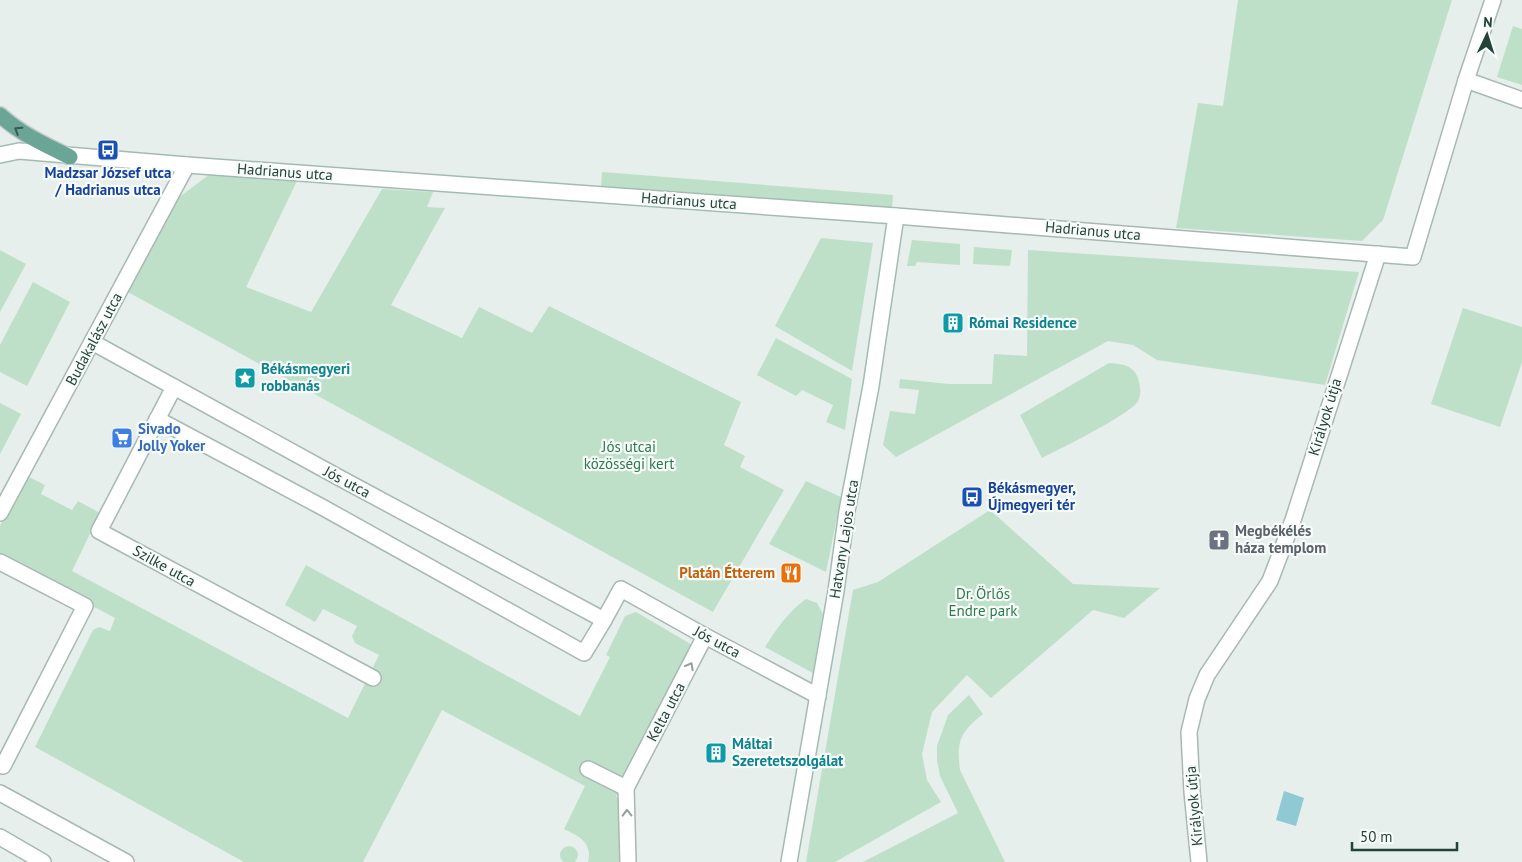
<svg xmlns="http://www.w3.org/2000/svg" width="1522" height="862" font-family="'PT Sans',sans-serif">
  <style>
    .green { fill: #bfe0c8 }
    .water { fill: #8ec9d4 }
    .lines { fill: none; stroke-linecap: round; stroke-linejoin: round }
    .street-casing { stroke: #a8b8b2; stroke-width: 18 }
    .secondary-casing { stroke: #a4bbb3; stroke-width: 18 }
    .primary-casing { stroke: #c2cac8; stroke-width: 18 }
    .street { stroke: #fff; stroke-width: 15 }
    .secondary { stroke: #fff; stroke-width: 15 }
    .primary { stroke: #6aa596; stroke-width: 15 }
    .oneway { stroke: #365b51 }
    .oneway2 { stroke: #92a09c }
    .labels { text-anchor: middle; stroke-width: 4.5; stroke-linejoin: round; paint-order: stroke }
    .street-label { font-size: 15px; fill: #24423a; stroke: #f7fbf9 }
    .transit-label { font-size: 15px; font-weight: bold; fill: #164399; stroke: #f7fbf9 }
    .culture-label { font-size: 15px; font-weight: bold; fill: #0d838f; stroke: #f7fbf9; text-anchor: start }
    .shop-label { font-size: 15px; font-weight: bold; fill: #366cbe; stroke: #f7fbf9; text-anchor: start }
    .park-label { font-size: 15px; fill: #2d7a4b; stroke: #f7fbf9 }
    .worship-label { font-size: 15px; font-weight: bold; fill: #5b616d; stroke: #f7fbf9; text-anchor: start }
    .food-label { font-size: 15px; font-weight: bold; fill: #c56008; stroke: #f7fbf9; text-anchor: end }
  </style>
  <rect width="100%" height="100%" fill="#e6efeb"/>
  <g class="green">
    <polygon points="1238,0 1452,0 1383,220 1362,241 1176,228 1198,103 1223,106"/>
    <polygon points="1513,26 1522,29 1522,85 1497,77"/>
    <polygon points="602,172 893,195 892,208 601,186"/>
    <polygon points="210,174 297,181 246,287 311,312 382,189 433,192 427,207 445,208 391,305 462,338 479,307 532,333 549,306 741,402 724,445 745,456 740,467 784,490 713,612 126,291 174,201"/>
    <polygon points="821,238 873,243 852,371 775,326"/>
    <polygon points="912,240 960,244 960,265 917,262 915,266 907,266"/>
    <polygon points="974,247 1012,250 1010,266 973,264"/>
    <polygon points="0,250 26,264 0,312"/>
    <polygon points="1028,250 1359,272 1325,385 1157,360 1133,345 1108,341 896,457 883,445 890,411 915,414 919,390 899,388 900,379 949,384 992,384 994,354 1027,356"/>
    <polygon points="33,282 70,302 27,386 0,372 0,345"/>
    <polygon points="1463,308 1522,327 1522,362 1500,427 1431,404"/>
    <polygon points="776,338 852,379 845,430 826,422 833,405 802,390 796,396 757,375"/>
    <path d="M 1109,363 C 1122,364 1133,365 1138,378 C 1140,385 1142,394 1138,401 C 1131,414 1060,449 1042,458 L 1020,415 Z"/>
    <polygon points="0,403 21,414 0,454"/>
    <path d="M 25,475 L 45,485 L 41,494 L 72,510 L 78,501 L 100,513 L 72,571 L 348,718 L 379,655 L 355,643 L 352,636 L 357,626 L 323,609 L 315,622 L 285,605 L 306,565 L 580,716 L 610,657 L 606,655 L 625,616 L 636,612 L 694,646 L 618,791 L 616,797 L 621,799 L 621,862 L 588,862 C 593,843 579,836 564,829 L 585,786 L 442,710 L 363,862 L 244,862 L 35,747 L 93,630 L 99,627 L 110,631 L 115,618 L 0,557 L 0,526 Z"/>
    <polygon points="806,481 841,497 826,572 769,544"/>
    <polygon points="990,510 1073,584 1160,588 1124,618 1093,610 991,698 967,675 932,712 922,754 927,780 941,802 835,862 806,862 853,590 878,582"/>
    <path d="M 806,599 L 817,603 L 823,614 L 813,673 L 765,647 C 777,628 788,612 806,599 Z"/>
    <path d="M 969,695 L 983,714 C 961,732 956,740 960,770 L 1005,862 L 863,862 L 958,813 L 940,776 L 937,760 L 937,746 L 948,715 Z"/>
    <circle cx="569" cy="855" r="9"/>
  </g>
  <polygon class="water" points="1284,791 1304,798 1296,826 1276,820"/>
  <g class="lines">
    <g class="street-casing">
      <g id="street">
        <polyline points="1466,80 1522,100"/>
        <polyline points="896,216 1413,257 1466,80 1493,0"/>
        <polyline points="92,342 338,477 604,620 621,589 705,636 818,696"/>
        <polyline points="174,387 99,531 373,678"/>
        <polyline points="157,419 322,507 584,653 604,620"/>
        <polyline points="0,513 187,165"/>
        <polyline points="0,562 85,606 3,766 0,764"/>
        <polyline points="588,769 626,788"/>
        <polyline points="0,793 126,862"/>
        <polyline points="0,837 43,862"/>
        <polyline points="628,862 626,788 705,636"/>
        <polyline points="1199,862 1192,792 1189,732 1197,699 1207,675 1270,581 1293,520 1378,254"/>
      </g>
    </g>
    <g class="secondary-casing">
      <polyline id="secondary" points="0,155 19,151 187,165 896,216 871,386 847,511 836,591 789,862"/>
    </g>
    <g class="primary-casing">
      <path id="primary" d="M 0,115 C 21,134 45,145 70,157"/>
    </g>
    <use href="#street" class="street"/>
    <use href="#secondary" class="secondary"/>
    <use href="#primary" class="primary"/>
  </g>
  <defs><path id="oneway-chevron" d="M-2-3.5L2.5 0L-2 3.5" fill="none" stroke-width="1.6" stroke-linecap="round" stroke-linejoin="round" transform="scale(1.25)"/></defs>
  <use class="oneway" href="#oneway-chevron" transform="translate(18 130) rotate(-147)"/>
  <g class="oneway2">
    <use href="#oneway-chevron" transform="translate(690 666) rotate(-62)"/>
    <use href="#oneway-chevron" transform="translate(627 813) rotate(-91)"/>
  </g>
  <defs>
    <g id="bus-square" transform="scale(1.125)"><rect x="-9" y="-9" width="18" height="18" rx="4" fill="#1a4fb4" stroke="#f7fbf9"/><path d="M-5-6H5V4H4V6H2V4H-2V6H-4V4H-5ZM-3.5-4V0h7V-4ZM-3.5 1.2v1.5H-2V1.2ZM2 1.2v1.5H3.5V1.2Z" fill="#fff"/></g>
    <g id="building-square" transform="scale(1.125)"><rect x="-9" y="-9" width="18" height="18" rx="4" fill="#0f9aa8" stroke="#f7fbf9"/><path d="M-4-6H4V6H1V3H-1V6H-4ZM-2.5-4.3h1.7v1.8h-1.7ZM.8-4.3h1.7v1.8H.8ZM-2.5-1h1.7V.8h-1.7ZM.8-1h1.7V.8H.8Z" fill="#fff"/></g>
    <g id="sight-square" transform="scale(1.125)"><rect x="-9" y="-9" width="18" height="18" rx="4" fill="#0f9aa8" stroke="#f7fbf9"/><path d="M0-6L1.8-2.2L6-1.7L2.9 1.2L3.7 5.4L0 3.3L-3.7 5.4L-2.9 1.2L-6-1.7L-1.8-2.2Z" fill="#fff"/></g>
    <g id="supermarket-square" transform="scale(1.125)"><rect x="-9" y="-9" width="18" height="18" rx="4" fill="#3f7fe0" stroke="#f7fbf9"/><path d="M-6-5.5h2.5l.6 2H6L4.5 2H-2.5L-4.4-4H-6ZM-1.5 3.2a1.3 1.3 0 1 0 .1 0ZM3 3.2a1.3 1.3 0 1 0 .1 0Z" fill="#fff"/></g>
    <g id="church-square" transform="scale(1.125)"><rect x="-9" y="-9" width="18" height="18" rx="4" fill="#6b7280" stroke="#f7fbf9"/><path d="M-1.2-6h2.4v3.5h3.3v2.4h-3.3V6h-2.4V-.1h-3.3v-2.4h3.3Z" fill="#fff"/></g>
    <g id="restaurant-square" transform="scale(1.125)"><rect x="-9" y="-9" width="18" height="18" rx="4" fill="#e8710a" stroke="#f7fbf9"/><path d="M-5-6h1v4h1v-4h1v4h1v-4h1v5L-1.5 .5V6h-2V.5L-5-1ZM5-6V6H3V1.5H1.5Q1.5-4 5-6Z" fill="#fff"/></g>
  </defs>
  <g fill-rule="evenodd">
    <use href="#bus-square" x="108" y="150"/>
    <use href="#building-square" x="953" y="323"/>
    <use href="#sight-square" x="245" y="378"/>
    <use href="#supermarket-square" x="122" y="438"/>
    <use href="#bus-square" x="972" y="497"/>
    <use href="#church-square" x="1219" y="540"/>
    <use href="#restaurant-square" x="791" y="573"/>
    <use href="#building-square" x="716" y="753"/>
  </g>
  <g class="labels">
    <g class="street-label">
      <text transform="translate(285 172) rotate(4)" y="5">Hadrianus utca</text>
      <text transform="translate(689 201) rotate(4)" y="5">Hadrianus utca</text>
      <text transform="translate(1093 231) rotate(5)" y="5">Hadrianus utca</text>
      <text transform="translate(94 339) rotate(-62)" y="5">Budakalász utca</text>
      <text transform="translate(1325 417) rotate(-73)" y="5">Királyok útja</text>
      <text transform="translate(347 482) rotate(28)" y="5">Jós utca</text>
      <text transform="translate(844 539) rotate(-81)" y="5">Hatvany Lajos utca</text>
      <text transform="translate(164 566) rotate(29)" y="5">Szilke utca</text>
      <text transform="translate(717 642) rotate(28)" y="5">Jós utca</text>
      <text transform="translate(666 712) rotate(-62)" y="5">Kelta utca</text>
      <text transform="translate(1194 806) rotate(-95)" y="5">Királyok útja</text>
    </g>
    <g class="transit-label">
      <text x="108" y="178">Madzsar József utca<tspan x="108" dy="17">/ Hadrianus utca</tspan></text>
      <text x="988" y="493" text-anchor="start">Békásmegyer,<tspan x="988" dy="17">Újmegyeri tér</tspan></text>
    </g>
    <g class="culture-label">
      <text x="969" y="328">Római Residence</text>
      <text x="261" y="374">Békásmegyeri<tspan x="261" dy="17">robbanás</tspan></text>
      <text x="732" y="749">Máltai<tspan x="732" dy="17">Szeretetszolgálat</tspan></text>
    </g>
    <g class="shop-label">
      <text x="138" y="434">Sivado<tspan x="138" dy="17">Jolly Yoker</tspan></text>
    </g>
    <g class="park-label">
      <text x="629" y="452">Jós utcai<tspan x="629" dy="17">közösségi kert</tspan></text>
      <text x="983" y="599">Dr. Örlős<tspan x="983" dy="17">Endre park</tspan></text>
    </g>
    <g class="worship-label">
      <text x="1235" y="536">Megbékélés<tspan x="1235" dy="17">háza templom</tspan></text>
    </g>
    <g class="food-label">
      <text x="775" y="578">Platán Étterem</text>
    </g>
  </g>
  <g transform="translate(1487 35) rotate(4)" stroke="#f7fbf9" stroke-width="4" paint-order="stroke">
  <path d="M0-4L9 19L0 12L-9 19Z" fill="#24423a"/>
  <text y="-8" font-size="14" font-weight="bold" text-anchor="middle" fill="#24423a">N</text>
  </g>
  <path d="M1352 842v8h105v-8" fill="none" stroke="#24423a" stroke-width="2.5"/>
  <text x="1360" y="842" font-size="15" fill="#24423a" stroke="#f7fbf9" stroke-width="4" paint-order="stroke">50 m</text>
</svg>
